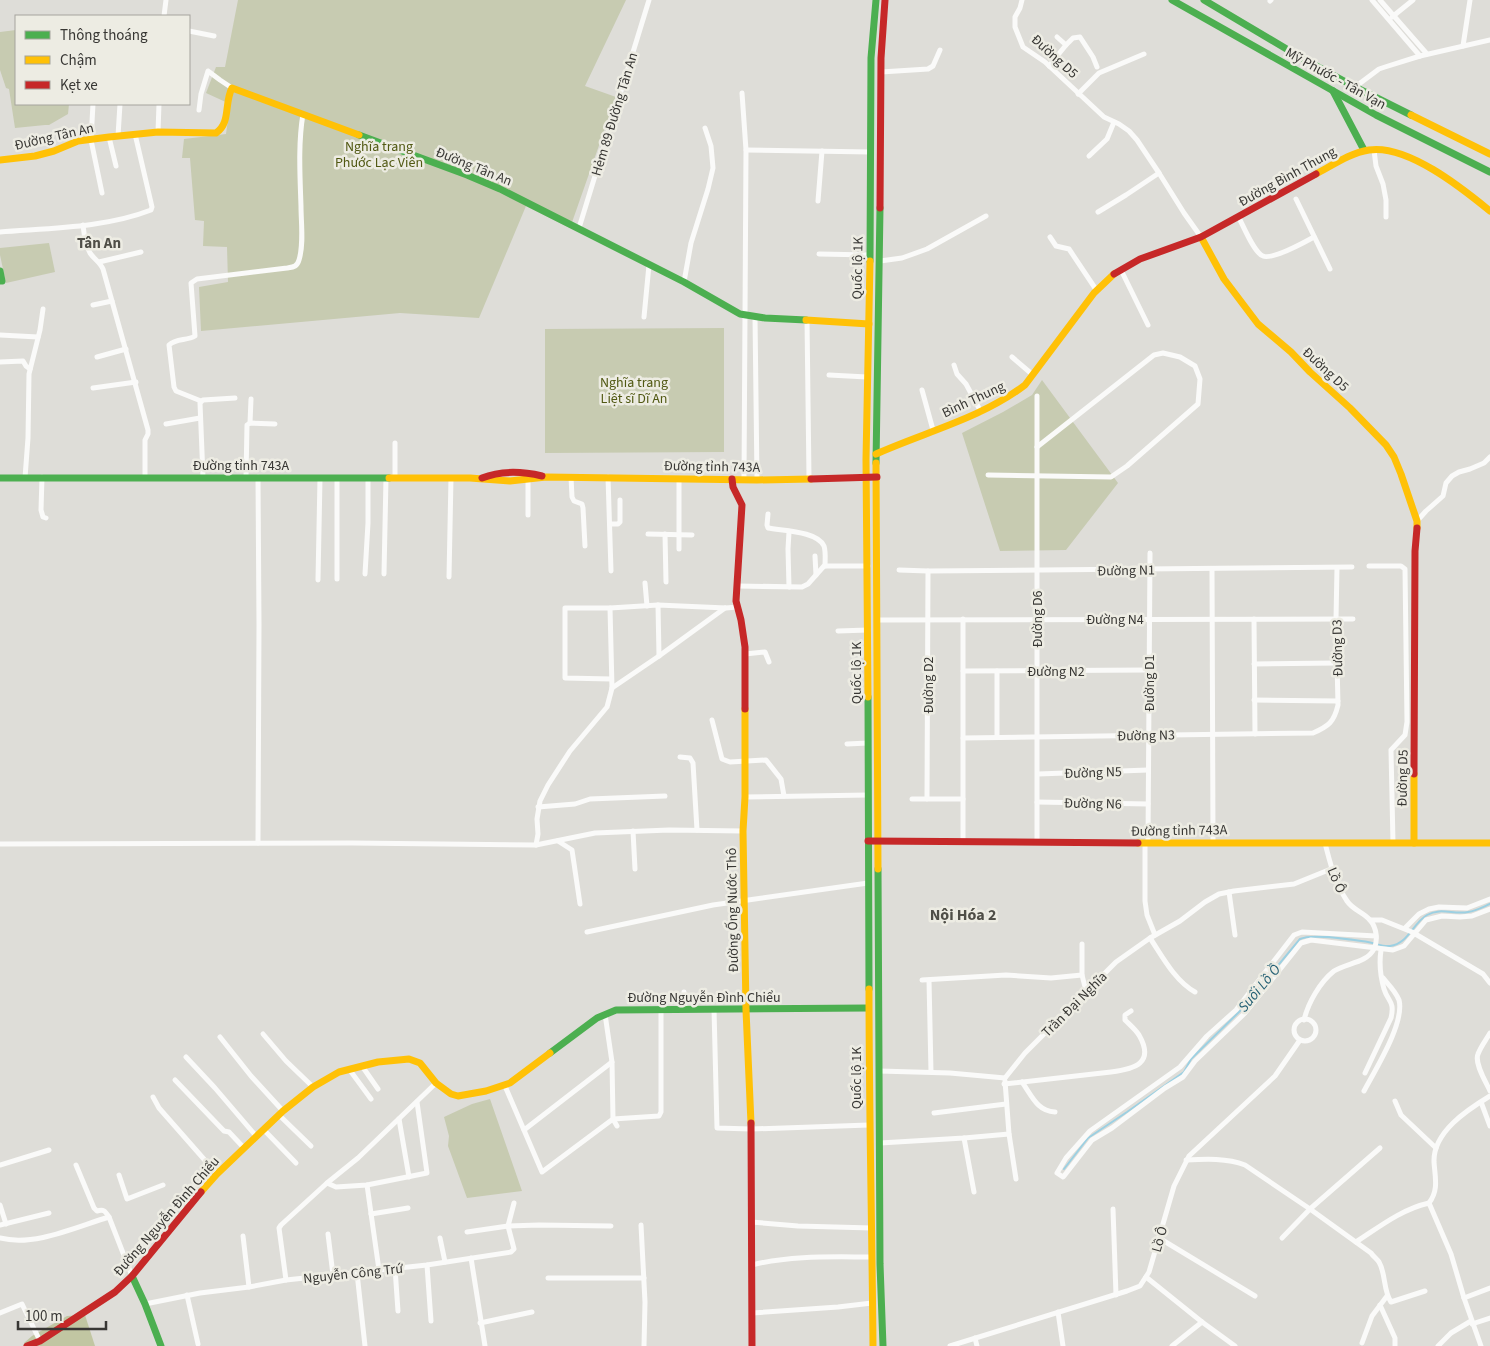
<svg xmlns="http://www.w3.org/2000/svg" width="1490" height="1346" font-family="'Source Sans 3',sans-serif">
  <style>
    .green { fill: #c7cbb1 }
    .forest { fill: #c1c6a2 }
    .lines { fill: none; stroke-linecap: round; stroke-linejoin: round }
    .stream { stroke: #9cd0e2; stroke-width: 2 }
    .street { stroke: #fafaf9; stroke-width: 5 }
    .fast { stroke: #4caf50; stroke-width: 7 }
    .slow { stroke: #ffc107; stroke-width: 7 }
    .jam { stroke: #c62828; stroke-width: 7 }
    .labels { text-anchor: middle; stroke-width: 5; stroke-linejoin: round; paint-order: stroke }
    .street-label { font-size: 14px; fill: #383734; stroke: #edece3 }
    .park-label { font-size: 14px; fill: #515913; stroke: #edece3 }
    .neighbourhood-label { font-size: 15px; font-weight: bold; fill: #4f4e47; stroke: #edece3 }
    .water-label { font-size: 15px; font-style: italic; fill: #246074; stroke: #edece3 }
    .quarter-label { font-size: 16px; font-weight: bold; fill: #4f4e47; stroke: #edece3 }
  </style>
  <rect width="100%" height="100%" fill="#deddd8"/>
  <g class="green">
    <polygon points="238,0 626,0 585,86 616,97 570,228 526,206 479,318 400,313 201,331 199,287 228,282 227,247 203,246 204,221 195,220 190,158 182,158 184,139 226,134 230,104 206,93 216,67 225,67"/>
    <polygon points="16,30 16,104 69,104 68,114 49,125 45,125 15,128 9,89 6,88 0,70 0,32"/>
    <polygon points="49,243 55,272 6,283 0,255 0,248"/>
    <polygon points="724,328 724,452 545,453 545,329"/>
    <polygon points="1042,380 1118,483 1066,550 1000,551 962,433 1003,412 1032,395"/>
    <polygon points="490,1099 522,1191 467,1198 448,1146 449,1136 444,1117 472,1104"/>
  </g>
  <polygon class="forest" points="85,1315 95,1346 25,1346 24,1343 32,1336 67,1316"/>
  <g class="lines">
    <path class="stream" d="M 1064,1169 L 1088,1138 L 1127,1112 L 1184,1072 L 1191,1059 L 1240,1011 L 1300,939 C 1312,933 1353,940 1368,942 C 1375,943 1383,947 1390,946 C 1408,944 1413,923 1427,915 C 1441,907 1454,915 1468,912 C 1476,911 1483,907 1490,904"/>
    <g class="street">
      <polyline points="1022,0 1020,8 1015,17 1015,27 1023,47 1045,62 1104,117 1119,124 1129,131 1137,140 1159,173 1184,213 1201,237"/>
      <polyline points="1372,0 1420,56"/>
      <polyline points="1380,0 1427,54"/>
      <polyline points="1270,1 1271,0"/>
      <polyline points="164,16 166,0"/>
      <polyline points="1392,17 1413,0"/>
      <polyline points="189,31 214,36"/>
      <polyline points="1066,45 1073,38 1080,37 1093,57 1097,67"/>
      <polyline points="1463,46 1470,0"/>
      <polyline points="1049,66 1066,45 1057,37"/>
      <polyline points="881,72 928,69 933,66 940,50"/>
      <polyline points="1355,87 1379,69 1385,67 1420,56 1490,40"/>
      <polyline points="742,93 746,150 744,479"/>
      <polyline points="1078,94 1099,73 1144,54"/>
      <polyline points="93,104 91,140 102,193"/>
      <polyline points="199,110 201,94 208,71 220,80 232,88"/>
      <polyline points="158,132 159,104"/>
      <polyline points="118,136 120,104"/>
      <polyline points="109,137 116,166"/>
      <polyline points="746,150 871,152"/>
      <polyline points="1374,150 1376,166 1383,184 1386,200 1386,217"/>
      <polyline points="1089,156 1107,139 1114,122"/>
      <polyline points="1296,199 1330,269"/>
      <polyline points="818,201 822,151"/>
      <polyline points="1098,212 1126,195 1159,173"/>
      <path d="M 1238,216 C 1243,225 1254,253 1263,256 C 1272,260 1305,242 1314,237"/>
      <path d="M 83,225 C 84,234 85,245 90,253 C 94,259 100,262 103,269 L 148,430 L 148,434 L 145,440 L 145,477"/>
      <polyline points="579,228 649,0"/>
      <path d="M 0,232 C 49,228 105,228 151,210 L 152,207 L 135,134"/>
      <polyline points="1050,237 1056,246 1069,249 1097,291"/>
      <polyline points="819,254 870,255"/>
      <polyline points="880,261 902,258 927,249 986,216"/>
      <polyline points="99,262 141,252"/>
      <polyline points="1121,270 1148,325"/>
      <polyline points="684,282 691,243 708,189 713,168 711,146 705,128"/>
      <polyline points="93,305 112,301"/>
      <polyline points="644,317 649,265"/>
      <polyline points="755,317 757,480"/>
      <polyline points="807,320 809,478"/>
      <polyline points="0,335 38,337"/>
      <polyline points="97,357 126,349"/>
      <polyline points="1012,357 1033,375"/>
      <polyline points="0,362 23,361 26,366 30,369"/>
      <polyline points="954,365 957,374 966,384 981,412"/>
      <polyline points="829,375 867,377"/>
      <polyline points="93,388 136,382"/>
      <polyline points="922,390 933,430"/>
      <polyline points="1037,396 1037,842"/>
      <path d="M 201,401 L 176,391 L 174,387 L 169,345 C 176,338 187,341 195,336 L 191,283 L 197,279 L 287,268 C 293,267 297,267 299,260 C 304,244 301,223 301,206 C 300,176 298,144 303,114"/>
      <polyline points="250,423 251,399"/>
      <polyline points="166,424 200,418"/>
      <polyline points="988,475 1111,477 1127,466 1198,404 1200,379 1195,366 1180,357 1163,353 1154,355 1037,447"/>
      <polyline points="42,477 41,510 43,517 46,518"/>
      <polyline points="203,477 200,403 203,400 235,398"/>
      <polyline points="246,477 247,425 250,423 275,424"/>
      <polyline points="571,477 572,497 574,501 582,504 583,508 585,546"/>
      <polyline points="608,477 611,571"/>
      <polyline points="25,478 28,438 29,374 40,330 43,309"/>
      <polyline points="395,478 395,443"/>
      <polyline points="679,479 679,549"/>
      <path d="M 768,514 L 767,525 L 768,528 C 783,531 817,531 824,546 C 826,552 825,560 825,566"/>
      <polyline points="528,515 528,480"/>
      <polyline points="1417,521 1426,511 1443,496 1446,483 1452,476 1459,472 1470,469 1484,463 1490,457"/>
      <polyline points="610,524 618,524 620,522 620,500"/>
      <polyline points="648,534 692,535"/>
      <polyline points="665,534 666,582"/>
      <polyline points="815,556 816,575"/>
      <polyline points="1369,566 1401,566 1405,569 1407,722 1405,735 1391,750 1393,843"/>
      <polyline points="1212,569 1213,842"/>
      <polyline points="899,570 928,571 1352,567"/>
      <polyline points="365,574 368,523 368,478"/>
      <polyline points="384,574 386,478"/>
      <polyline points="449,577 451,478"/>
      <polyline points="337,579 337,478"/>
      <polyline points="318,580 320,478"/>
      <polyline points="645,583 647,606"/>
      <polyline points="738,586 802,587 808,584 824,566 868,566"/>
      <polyline points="789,587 788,549 789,532"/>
      <polyline points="658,605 659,656"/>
      <polyline points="963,619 963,842"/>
      <polyline points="1254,619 1255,734"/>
      <polyline points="877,620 1353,619"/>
      <polyline points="838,631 868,630"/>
      <polyline points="745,654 765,652 769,662"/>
      <polyline points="1254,664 1337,663"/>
      <polyline points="963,671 1149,670"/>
      <polyline points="611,679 565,678 565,608 610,608 658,605 726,608 737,607"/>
      <polyline points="612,688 659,656 725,608"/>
      <polyline points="1254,700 1338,701"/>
      <polyline points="712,720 722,759 730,762 766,760 781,779 784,796"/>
      <polyline points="997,737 997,671"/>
      <path d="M 963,738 L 1313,733 C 1329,726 1334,722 1338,705 L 1336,619 L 1337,568"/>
      <polyline points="847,744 868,743"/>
      <polyline points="680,757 690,758 693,763 697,830"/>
      <polyline points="1038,774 1148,770"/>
      <polyline points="745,797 868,795"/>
      <polyline points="912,799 963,799"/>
      <polyline points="927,799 928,571"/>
      <polyline points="1037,802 1148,804"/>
      <polyline points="538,807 575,804 590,799 665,796"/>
      <polyline points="633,831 635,869"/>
      <polyline points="558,841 572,850 580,904"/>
      <polyline points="258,843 259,624 258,477"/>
      <polyline points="1145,843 1145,901 1147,915 1155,935"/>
      <polyline points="1148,843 1150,553"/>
      <polyline points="0,844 352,843 536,845 595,833 669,830 743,831"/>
      <polyline points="536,845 538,834 537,819 540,801 548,785 570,751 607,707 612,688 610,608"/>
      <polyline points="1229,892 1235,935"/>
      <polyline points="1370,920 1382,920 1412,932 1483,974 1490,983"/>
      <polyline points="1405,928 1419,914 1429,909 1439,907 1467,908 1490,899"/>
      <polyline points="587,932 713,905 868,883"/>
      <polyline points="1376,936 1302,932 1294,935 1236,1010 1207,1036 1180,1067 1090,1131 1066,1158 1057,1173 1063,1177 1064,1176 1092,1140 1112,1128 1165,1088 1183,1077 1195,1061 1245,1013 1301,943 1311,940 1393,950 1404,946 1426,920 1442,916 1460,917 1472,916 1490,909"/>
      <path d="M 1150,938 C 1162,956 1175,981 1195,992"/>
      <polyline points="1082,944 1082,975"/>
      <polyline points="922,980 1006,975 1051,978 1082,975 1086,991"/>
      <polyline points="929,980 931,1072"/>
      <polyline points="684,992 685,1009"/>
      <polyline points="714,1009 717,1128 751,1129 869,1125"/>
      <polyline points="605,1014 612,1062 613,1119 617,1126"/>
      <circle cx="1305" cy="1030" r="11"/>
      <path d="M 1304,1020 C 1308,1003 1320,982 1334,971 C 1346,963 1367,963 1374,949 C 1378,941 1377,928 1370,920 C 1363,912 1353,910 1347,901 C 1335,883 1330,863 1325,843"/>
      <path d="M 1490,1033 C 1486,1040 1481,1046 1478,1054 C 1474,1063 1486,1082 1490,1091"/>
      <polyline points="263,1034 286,1061 313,1087"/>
      <polyline points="220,1037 251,1076 283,1111"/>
      <polyline points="186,1057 215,1088 256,1136"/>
      <polyline points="362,1066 378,1089"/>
      <polyline points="349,1069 371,1099"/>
      <polyline points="879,1071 950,1073 1005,1078"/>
      <path d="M 1365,1073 L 1391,1018 C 1395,1001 1388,1002 1384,989 C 1380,975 1379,963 1381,950"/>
      <polyline points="1005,1078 1025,1053 1116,962 1150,938 1180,921 1205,902 1219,894 1234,891 1294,884 1331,869"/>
      <polyline points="175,1080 224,1131 229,1132 244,1148"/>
      <polyline points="1005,1081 1009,1134 1016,1179"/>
      <path d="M 1022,1082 C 1032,1096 1037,1111 1055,1112"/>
      <path d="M 1004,1084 L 1111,1072 C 1135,1069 1155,1063 1139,1035 C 1135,1029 1130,1025 1125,1020 L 1125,1015 L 1131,1011"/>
      <polyline points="505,1086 542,1172 613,1119 659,1116 661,1112 661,1009"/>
      <path d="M 1364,1091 C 1375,1070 1405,1023 1399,1000 C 1396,992 1389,985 1383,978"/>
      <polyline points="153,1097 159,1108 217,1174"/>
      <polyline points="1395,1101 1401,1115 1436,1148"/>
      <polyline points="1481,1102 1490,1126"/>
      <polyline points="934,1113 1006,1104"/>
      <polyline points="279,1115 311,1146"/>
      <polyline points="399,1119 409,1177"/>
      <polyline points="264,1130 296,1163"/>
      <polyline points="524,1130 612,1062"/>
      <polyline points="964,1138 974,1192"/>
      <polyline points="880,1143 964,1138 1009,1134"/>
      <path d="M 1186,1160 C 1206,1159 1227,1158 1245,1165 L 1310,1209 L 1371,1253 C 1373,1256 1377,1259 1379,1262 C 1386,1274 1383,1290 1391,1302 L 1425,1291"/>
      <polyline points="0,1165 49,1150"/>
      <path d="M 76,1165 L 94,1208 L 97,1211 C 104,1209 105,1211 109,1217 L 132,1276"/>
      <polyline points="119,1175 127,1199 163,1185"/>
      <polyline points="327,1183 336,1187 367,1185 427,1173 417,1102"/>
      <polyline points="367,1185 379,1270"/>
      <path d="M 1429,1203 C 1439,1190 1435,1177 1434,1162 C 1433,1132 1467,1110 1490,1096"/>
      <polyline points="0,1205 6,1224"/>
      <polyline points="1113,1209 1116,1295"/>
      <polyline points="371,1214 408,1208"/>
      <polyline points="751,1222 798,1226 872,1228"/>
      <polyline points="0,1225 49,1213"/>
      <polyline points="641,1225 645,1302 644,1346"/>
      <polyline points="467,1232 508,1226 539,1225 611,1226"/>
      <polyline points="328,1234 333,1275"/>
      <polyline points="243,1236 249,1287"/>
      <path d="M 0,1238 C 34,1247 76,1227 109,1217"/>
      <polyline points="440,1238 445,1262"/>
      <polyline points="1159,1238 1255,1296"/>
      <polyline points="1282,1238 1310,1209 1380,1148"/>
      <path d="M 1356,1242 C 1379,1227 1402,1209 1429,1203 L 1451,1254 L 1464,1298 L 1481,1346"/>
      <polyline points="471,1258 485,1346"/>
      <polyline points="427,1265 431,1321"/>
      <path d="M 752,1265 C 791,1255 832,1257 872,1257"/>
      <polyline points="395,1268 398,1311"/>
      <polyline points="357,1273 365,1346"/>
      <polyline points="1146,1277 1202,1322 1235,1346"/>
      <polyline points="548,1278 644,1278"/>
      <polyline points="286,1280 279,1228 281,1225 327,1183 358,1158 436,1083"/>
      <polyline points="187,1295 198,1344"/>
      <polyline points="1464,1298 1490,1288"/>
      <polyline points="145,1304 200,1293 249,1287 286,1280 427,1265 511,1252 514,1249 508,1226 514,1203"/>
      <polyline points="1380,1305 1395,1338 1395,1346"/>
      <polyline points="1058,1312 1063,1346"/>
      <polyline points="0,1313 22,1304 40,1341"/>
      <polyline points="752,1313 838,1307 872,1303"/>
      <polyline points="480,1323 532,1312"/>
      <polyline points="1472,1324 1490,1318"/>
      <polyline points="975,1338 977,1346"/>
      <polyline points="1362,1343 1372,1316 1387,1296"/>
      <polyline points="950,1346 1127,1291 1140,1286 1149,1272 1174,1186 1189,1156 1275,1076 1300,1040"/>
      <polyline points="1172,1346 1202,1322"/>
      <polyline points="1438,1346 1451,1333 1471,1321"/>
    </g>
    <g class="fast">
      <polyline points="1172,0 1376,115 1490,172"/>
      <polyline points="1204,0 1300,57 1355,87 1411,115"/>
      <polyline points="1333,91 1364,150"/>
      <polyline points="359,135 467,175 500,189 684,282 740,314 765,318 806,320"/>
      <polyline points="870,261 871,58 876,0"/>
      <polyline points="0,271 2,281 0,281"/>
      <polyline points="876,463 880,208"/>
      <polyline points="0,478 389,478"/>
      <polyline points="868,697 869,989"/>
      <polyline points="878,869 880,1264 883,1346"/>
      <polyline points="550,1053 597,1018 616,1010 868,1008"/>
      <polyline points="132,1276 145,1304 161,1346"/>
    </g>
    <g class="slow">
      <polyline points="1411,115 1490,154"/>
      <path d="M 0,160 L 35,156 L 54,151 L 78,141 L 109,137 L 158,132 L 216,133 C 231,123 224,103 232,88 L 359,135"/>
      <path d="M 1316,174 C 1333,165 1350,153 1369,150 C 1407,144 1462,188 1490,211"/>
      <polyline points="1201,237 1224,279 1258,324 1291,352 1310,372 1350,408 1386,445 1394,457 1401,474 1417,521 1417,528"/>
      <polyline points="806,320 869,324"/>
      <path d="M 876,454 C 925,432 982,418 1025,385 L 1094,293 L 1114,274"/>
      <polyline points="876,463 878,869"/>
      <polyline points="389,478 470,478 510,481 546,477 757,480 811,479"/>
      <polyline points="868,697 866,459 870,261"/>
      <polyline points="745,709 745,797 743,831 746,1010 751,1123"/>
      <polyline points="1138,843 1490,843"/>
      <polyline points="1414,843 1414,774"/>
      <path d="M 869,989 C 869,1108 872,1227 873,1346"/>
      <polyline points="201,1192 217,1174 283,1111 313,1087 339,1072 378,1062 409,1059 420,1063 436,1083 451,1094 458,1096 486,1091 510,1083 550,1053"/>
    </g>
    <g class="jam">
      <polyline points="880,208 881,58 885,0"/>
      <polyline points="1114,274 1140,259 1201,237 1316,174"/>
      <path d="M 482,478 C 502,470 521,471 542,476"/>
      <polyline points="732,479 733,487 742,505 736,601 741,620 745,647 745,709"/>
      <polyline points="811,479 877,477"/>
      <polyline points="1414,774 1415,551 1417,528"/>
      <polyline points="868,841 1138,843"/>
      <polyline points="751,1123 752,1346"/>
      <polyline points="27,1346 40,1341 115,1292 132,1276 201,1192"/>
    </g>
  </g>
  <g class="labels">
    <g class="street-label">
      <text transform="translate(1055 56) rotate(42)" y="5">Đường D5</text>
      <text transform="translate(1336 78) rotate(29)" y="5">Mỹ Phước - Tân Vạn</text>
      <text transform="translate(614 114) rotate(-73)" y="5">Hẻm 89 Đường Tân An</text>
      <text transform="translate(54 136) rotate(-13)" y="5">Đường Tân An</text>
      <text transform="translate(474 166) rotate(22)" y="5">Đường Tân An</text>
      <text transform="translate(1287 176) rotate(-29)" y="5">Đường Bình Thung</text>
      <text transform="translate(857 268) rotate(-89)" y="5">Quốc lộ 1K</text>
      <text transform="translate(1326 369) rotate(43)" y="5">Đường D5</text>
      <text transform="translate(973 399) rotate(-25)" y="5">Bình Thung</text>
      <text x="241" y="470">Đường tỉnh 743A</text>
      <text transform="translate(712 466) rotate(1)" y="5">Đường tỉnh 743A</text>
      <text transform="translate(1126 570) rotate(-1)" y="5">Đường N1</text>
      <text transform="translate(1037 619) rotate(-90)" y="5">Đường D6</text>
      <text x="1115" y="624">Đường N4</text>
      <text transform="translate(1337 648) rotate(-91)" y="5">Đường D3</text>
      <text x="1056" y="676">Đường N2</text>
      <text transform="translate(856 673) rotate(-90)" y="5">Quốc lộ 1K</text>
      <text transform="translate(1149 683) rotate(-90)" y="5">Đường D1</text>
      <text transform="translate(928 685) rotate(-90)" y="5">Đường D2</text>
      <text transform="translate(1146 735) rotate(-1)" y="5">Đường N3</text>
      <text transform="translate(1093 772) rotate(-2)" y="5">Đường N5</text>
      <text transform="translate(1402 778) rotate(-89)" y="5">Đường D5</text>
      <text transform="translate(1093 803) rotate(1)" y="5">Đường N6</text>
      <text transform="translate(1179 830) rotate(-1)" y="5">Đường tỉnh 743A</text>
      <text transform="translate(1337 880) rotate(67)" y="5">Lồ Ô</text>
      <text transform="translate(732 910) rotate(-91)" y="5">Đường Ống Nước Thô</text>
      <text x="704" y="1002">Đường Nguyễn Đình Chiểu</text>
      <text transform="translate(1074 1004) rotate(-45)" y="5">Trần Đại Nghĩa</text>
      <text transform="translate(856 1078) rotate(-90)" y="5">Quốc lộ 1K</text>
      <text transform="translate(166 1216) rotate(-49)" y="5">Đường Nguyễn Đình Chiểu</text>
      <text transform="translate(1159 1239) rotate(-74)" y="5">Lồ Ô</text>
      <text transform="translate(353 1273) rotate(-6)" y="5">Nguyễn Công Trứ</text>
    </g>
    <g class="park-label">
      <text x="379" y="151">Nghĩa trang<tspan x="379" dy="16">Phước Lạc Viên</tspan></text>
      <text x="634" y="387">Nghĩa trang<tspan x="634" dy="16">Liệt sĩ Dĩ An</tspan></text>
    </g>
    <g class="neighbourhood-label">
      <text x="99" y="248">Tân An</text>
    </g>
    <g class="water-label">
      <text transform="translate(1259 988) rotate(-50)" y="5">Suối Lồ Ồ</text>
    </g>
    <g class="quarter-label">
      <text x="963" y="920">Nội Hóa 2</text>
    </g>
  </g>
  <rect x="15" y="15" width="175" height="90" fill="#edece3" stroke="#a5a49d"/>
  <rect x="25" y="31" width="25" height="8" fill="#4caf50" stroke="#a5a49d"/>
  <text x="60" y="40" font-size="15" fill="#383734">Thông thoáng</text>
  <rect x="25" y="56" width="25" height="8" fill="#ffc107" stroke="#a5a49d"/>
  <text x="60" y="65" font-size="15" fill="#383734">Chậm</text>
  <rect x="25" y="81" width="25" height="8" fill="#c62828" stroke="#a5a49d"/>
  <text x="60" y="90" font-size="15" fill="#383734">Kẹt xe</text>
  <path d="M18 1321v8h88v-8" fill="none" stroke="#383734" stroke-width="2.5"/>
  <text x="25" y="1321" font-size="15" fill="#383734" stroke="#edece3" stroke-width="4" paint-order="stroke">100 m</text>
</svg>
